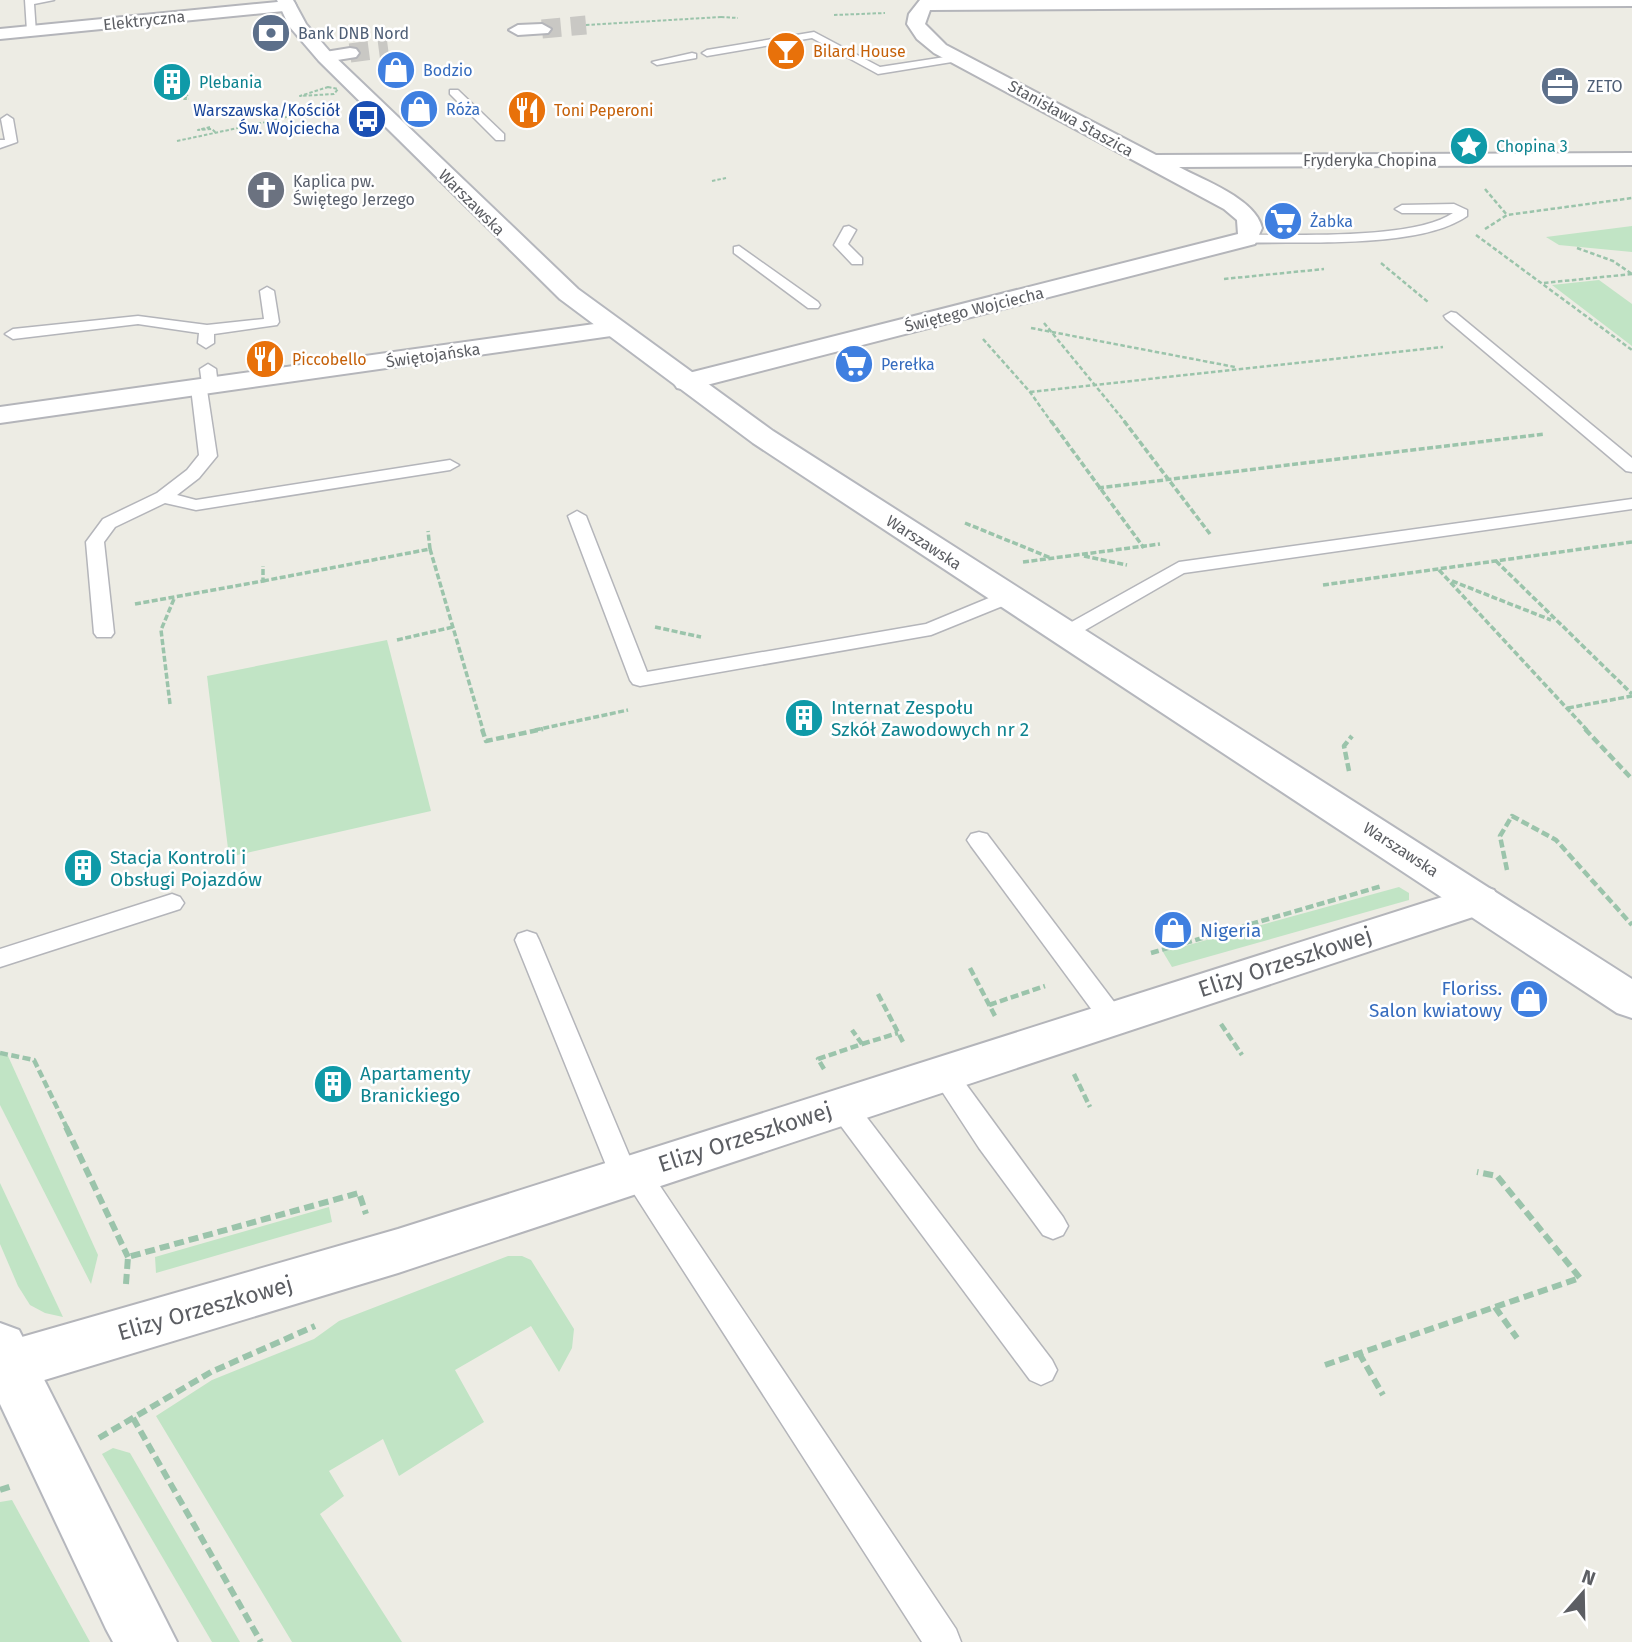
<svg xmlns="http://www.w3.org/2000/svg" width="1632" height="1642" font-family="'Fira Sans',sans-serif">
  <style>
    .green { fill: #c1e4c5 }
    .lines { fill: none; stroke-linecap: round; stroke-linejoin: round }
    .street-tunnel { stroke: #c9c8c4; stroke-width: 19; stroke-dasharray: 19 10; stroke-linecap: butt }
    .lane-casing { stroke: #b4b5ba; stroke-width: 3 }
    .street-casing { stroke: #b4b5ba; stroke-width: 4 }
    .secondary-casing { stroke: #b5b7bd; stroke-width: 4 }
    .path-far4 { stroke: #9bc4ab; stroke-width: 2; stroke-dasharray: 3.5 2; stroke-linecap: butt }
    .path-far3 { stroke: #9bc4ab; stroke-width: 2.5; stroke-dasharray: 4.5 2.5; stroke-linecap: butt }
    .path-far2 { stroke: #9bc4ab; stroke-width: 3.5; stroke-dasharray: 6 2.5; stroke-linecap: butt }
    .path-far1 { stroke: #9bc4ab; stroke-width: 4.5; stroke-dasharray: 8 3.5; stroke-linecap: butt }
    .path { stroke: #9bc4ab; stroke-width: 6; stroke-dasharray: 10 5; stroke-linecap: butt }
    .lane { fill: #fff; fill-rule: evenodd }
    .street { fill: #fff; fill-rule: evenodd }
    .secondary { fill: #fff; fill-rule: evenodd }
    .labels { text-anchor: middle; stroke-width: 5; stroke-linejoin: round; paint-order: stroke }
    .far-street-label { font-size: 16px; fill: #5c5e63; stroke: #fff }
    .far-service-label { font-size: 16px; fill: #4e5e75; stroke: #fff; text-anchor: start }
    .far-food-label { font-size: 16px; fill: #c56008; stroke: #fff; text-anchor: start }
    .far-shop-label { font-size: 16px; fill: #366cbe; stroke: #fff; text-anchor: start }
    .far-culture-label { font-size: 16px; fill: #0d838f; stroke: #fff; text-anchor: start }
    .far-transit-label { font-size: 16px; fill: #164399; stroke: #fff; text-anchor: end }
    .far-worship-label { font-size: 16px; fill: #5b616d; stroke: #fff; text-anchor: start }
    .culture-label { font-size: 19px; fill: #0d838f; stroke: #fff; text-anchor: start }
    .shop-label { font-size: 19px; fill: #366cbe; stroke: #fff; text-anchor: start }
    .near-street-label { font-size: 23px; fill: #5c5e63; stroke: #fff }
  </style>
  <rect width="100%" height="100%" fill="#edece4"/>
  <g class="green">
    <polygon points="1632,226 1632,252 1559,245 1546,237"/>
    <polygon points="1599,280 1632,304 1632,346 1552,285"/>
    <polygon points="387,640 431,811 229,857 207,676"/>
    <polygon points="1399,887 1409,893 1409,900 1172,967 1163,952"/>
    <polygon points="0,1055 8,1056 98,1255 91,1284 0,1105"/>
    <polygon points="0,1183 63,1317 45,1313 30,1305 18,1286 0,1244"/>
    <polygon points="329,1207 332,1222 156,1273 155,1257"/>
    <polygon points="508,1256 522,1256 531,1260 574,1329 572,1348 559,1372 531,1326 455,1370 484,1422 399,1476 383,1439 329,1471 344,1496 320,1514 402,1642 292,1642 156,1416 212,1380 314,1339 339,1321"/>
    <polygon points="113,1448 130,1453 240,1642 212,1642 102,1454"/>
    <polygon points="12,1500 90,1642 0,1642 0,1502"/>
  </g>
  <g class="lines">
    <g class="street-tunnel">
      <polyline points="542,29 586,25"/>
      <polyline points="350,53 388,48"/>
    </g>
    <g class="lane-casing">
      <g id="lane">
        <polygon points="25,0 54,0 34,4 36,33 27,31"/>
        <polygon points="814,32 880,67 958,55 963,58 958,61 878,74 812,38 707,56 702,53 707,50"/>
        <polygon points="692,53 696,54 696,58 657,65 652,62"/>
        <polygon points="450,90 458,90 504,134 504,140 496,140 450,94"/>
        <polygon points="7,115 13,119 17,142 0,148 0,140 5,140 1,119"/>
        <path d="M 1454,204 L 1467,210 L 1467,216 C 1420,249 1305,241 1247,243 L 1240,239 L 1247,235 C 1297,234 1414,240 1453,213 L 1402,213 L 1395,209 L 1402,205 Z"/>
        <polygon points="849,226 856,230 848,244 862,258 862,264 852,264 834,245 844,227"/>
        <polygon points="739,246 818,302 820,305 818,308 808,308 734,253 734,247"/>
        <polygon points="267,287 274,291 279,322 277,325 214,334 214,343 206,348 198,343 199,333 138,324 13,339 5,334 13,329 138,316 207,325 264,319 260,291"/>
        <polygon points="1451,312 1456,313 1632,458 1632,472 1626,471 1446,319 1444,316"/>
        <polygon points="208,364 216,369 218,386 216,389 207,390 217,456 199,478 177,495 196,500 450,460 459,465 450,470 196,510 165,503 115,527 104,542 114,633 111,637 97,637 94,633 86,542 103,519 157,493 187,470 199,455 191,388 193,385 202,384 200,369"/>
        <polygon points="1632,499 1632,509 1184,573 1073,637 1059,637 1056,633 1059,629 1179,562"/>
        <polygon points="577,511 586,516 647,672 926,624 1001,593 1008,591 1018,597 1015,601 931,635 640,686 633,684 630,680 568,516"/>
        <polygon points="979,832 987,834 1121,1011 1125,1018 1121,1025 1112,1028 1103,1025 971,846 967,840 971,834"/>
        <polygon points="172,894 180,897 184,903 180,909 0,967 0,949"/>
        <polygon points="527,931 536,934 539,940 632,1162 646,1165 956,1629 961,1642 922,1642 629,1186 624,1188 614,1185 515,940 518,934"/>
        <polygon points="943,1062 952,1065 1063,1217 1068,1226 1063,1235 1053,1239 1043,1235 979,1148 930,1073 934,1065"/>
        <polygon points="842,1095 852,1098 1052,1360 1057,1370 1052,1380 1041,1385 1030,1380 832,1114 828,1106 832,1098"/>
      </g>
    </g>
    <g class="street-casing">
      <g id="street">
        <path d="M 920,0 L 1632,0 L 1632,6 L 930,10 L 925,24 L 946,45 L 1156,155 L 1632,153 L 1632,165 L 1179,167 C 1203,180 1256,199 1262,228 L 1255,244 L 695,388 L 686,390 L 677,388 L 673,382 L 677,376 L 1238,234 L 1237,220 L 1224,209 L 934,53 L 917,39 L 907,24 L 909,14 Z"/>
        <polygon points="288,1 294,2 296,6 294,10 0,39 0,29"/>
        <polygon points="542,24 551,29 548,33 518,35 509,30 518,25"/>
        <polygon points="350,48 356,49 359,53 356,57 325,62 316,57 319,53"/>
        <polygon points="616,321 625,324 629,329 625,334 0,423 0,407"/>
        <polygon points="1480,885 1494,890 1500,900 1494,910 398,1273 8,1391 0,1388 0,1344 8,1341 398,1229"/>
      </g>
    </g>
    <g class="secondary-casing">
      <g id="secondary">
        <polygon points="277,0 293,0 306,24 331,53 578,289 773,431 1632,979 1632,1018 1617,1013 753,443 560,299 319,61 289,26"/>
        <polygon points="0,1323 19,1330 177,1642 113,1642 106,1629 0,1404"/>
      </g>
    </g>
    <g class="path-far4">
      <polyline points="834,15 885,13"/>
      <polyline points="721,17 738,18"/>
      <polyline points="586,25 721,17"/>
      <polygon points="328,87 338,89 334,94 300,96"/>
      <polyline points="186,93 188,97 177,99 189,99"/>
      <polyline points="210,127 198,130 212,129 216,133"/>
      <polyline points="177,141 280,119 328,104"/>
      <polyline points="712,181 726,178"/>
    </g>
    <g class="path-far3">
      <polyline points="1485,189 1507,215"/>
      <polyline points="1485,229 1507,215 1632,198"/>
      <polyline points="1476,235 1632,350"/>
      <polyline points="1577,248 1613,261 1632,274"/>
      <polyline points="1381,263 1428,302"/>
      <polyline points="1224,279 1324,269"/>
      <polyline points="1544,283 1632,274"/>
      <polyline points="1044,323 1126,423"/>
      <polyline points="1031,328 1235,367"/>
      <polyline points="983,339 1030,392 1052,423"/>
      <polyline points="1030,392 1443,347"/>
    </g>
    <g class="path-far2">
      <polyline points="1051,421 1144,548"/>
      <polyline points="1124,421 1210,534"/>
      <polyline points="1098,488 1545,434"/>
      <polyline points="965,523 1051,558"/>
      <polyline points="430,549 483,730"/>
      <polyline points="1084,556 1127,565"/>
      <polyline points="1496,561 1632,694"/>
      <polyline points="1023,562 1160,544"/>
      <polyline points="1439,570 1587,730"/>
      <polyline points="263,581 430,549 428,531"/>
      <polyline points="1452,581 1551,620"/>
      <polyline points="1323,585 1632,542"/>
      <polyline points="135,604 263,581 263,566"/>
      <polyline points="655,627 701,637"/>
      <polyline points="397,640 453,627"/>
      <polyline points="170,704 161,630 174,599"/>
      <polyline points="1568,708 1632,696"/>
      <polyline points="535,730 628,710"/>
    </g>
    <g class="path-far1">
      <polyline points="482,729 486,741 543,729"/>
      <polyline points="1585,729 1632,779"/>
      <polyline points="1349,771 1344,746 1352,736"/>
      <polyline points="1507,870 1500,836 1512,816 1556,840 1632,925"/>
      <polyline points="1151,953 1382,886"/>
      <polyline points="970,968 995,1016"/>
      <polyline points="878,994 904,1044"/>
      <polyline points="989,1005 1045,986"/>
      <polyline points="1221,1024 1242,1055"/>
      <polyline points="862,1044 898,1033"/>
      <polyline points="0,1053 34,1060 67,1128"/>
      <polyline points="824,1069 818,1059 862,1044 852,1030"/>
      <polyline points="1074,1074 1090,1107"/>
    </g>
    <g class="path">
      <polyline points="66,1127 128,1257"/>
      <polyline points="126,1284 128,1257 359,1193 366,1214"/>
      <polyline points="1495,1307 1517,1338"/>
      <polyline points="1359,1353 1383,1395"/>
      <polyline points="1325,1365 1580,1278 1497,1176 1477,1172"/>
      <polyline points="133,1418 261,1642"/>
      <polyline points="99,1438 211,1372 315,1326"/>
      <polyline points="0,1490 12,1486"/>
    </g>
    <use href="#lane" class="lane"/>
    <use href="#street" class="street"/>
    <use href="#secondary" class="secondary"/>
  </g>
  <defs>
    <g id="bank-disc" transform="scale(2.0125)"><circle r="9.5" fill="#5c6f8a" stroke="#fff"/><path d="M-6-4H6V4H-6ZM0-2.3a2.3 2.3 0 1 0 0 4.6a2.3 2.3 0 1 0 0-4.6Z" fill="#fff"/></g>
    <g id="bar-disc" transform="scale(2.0125)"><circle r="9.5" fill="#e8710a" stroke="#fff"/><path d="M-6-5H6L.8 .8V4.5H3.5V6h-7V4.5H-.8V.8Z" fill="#fff"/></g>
    <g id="shop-disc" transform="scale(2.0125)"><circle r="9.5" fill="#3f7fe0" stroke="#fff"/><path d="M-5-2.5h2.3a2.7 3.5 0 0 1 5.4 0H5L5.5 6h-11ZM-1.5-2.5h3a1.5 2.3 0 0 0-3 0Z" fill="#fff"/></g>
    <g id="building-disc" transform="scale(2.0125)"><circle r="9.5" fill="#0f9aa8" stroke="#fff"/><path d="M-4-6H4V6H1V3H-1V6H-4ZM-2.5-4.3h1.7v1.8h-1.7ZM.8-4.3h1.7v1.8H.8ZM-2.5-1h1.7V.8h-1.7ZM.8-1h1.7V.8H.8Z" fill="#fff"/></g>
    <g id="office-disc" transform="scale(2.0125)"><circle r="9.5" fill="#5c6f8a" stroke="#fff"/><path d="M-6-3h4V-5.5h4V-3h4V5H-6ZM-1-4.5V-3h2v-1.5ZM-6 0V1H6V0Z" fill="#fff"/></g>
    <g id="restaurant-disc" transform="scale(2.0125)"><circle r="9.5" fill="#e8710a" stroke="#fff"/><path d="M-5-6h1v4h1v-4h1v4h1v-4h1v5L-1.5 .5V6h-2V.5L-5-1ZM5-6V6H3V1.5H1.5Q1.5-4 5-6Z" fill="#fff"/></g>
    <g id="bus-disc" transform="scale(2.0125)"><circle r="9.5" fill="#1a4fb4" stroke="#fff"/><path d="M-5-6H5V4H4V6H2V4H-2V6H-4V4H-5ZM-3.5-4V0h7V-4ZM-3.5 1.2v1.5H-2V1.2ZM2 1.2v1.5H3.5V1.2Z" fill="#fff"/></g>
    <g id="sight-disc" transform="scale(2.0125)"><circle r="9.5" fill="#0f9aa8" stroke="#fff"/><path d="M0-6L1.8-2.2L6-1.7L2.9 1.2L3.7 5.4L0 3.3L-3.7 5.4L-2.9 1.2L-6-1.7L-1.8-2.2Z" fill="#fff"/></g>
    <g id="church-disc" transform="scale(2.0125)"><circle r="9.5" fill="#6b7280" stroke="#fff"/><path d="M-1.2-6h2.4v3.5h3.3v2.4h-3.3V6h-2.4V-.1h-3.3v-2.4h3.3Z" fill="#fff"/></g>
    <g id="supermarket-disc" transform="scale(2.0125)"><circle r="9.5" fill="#3f7fe0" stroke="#fff"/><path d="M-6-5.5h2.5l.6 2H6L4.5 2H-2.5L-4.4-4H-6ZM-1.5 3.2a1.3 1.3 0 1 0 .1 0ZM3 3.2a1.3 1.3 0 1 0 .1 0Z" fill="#fff"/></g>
  </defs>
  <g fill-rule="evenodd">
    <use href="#bank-disc" x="271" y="33"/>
    <use href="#bar-disc" x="786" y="51"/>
    <use href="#shop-disc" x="396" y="70"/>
    <use href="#building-disc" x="172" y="82"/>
    <use href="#office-disc" x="1560" y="86"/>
    <use href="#shop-disc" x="419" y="109"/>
    <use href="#restaurant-disc" x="527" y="110"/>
    <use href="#bus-disc" x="367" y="119"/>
    <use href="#sight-disc" x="1469" y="146"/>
    <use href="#church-disc" x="266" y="190"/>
    <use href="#supermarket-disc" x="1283" y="221"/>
    <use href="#restaurant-disc" x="265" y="359"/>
    <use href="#supermarket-disc" x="854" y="364"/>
    <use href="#building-disc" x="804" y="718"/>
    <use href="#building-disc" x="83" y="868"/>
    <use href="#shop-disc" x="1173" y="930"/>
    <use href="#shop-disc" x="1529" y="999"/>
    <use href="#building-disc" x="333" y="1084"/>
  </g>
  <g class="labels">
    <g class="far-street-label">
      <text transform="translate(144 20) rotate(-6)" y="6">Elektryczna</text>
      <text transform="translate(1071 118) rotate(29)" y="6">Stanisława Staszica</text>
      <text x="1370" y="166">Fryderyka Chopina</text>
      <text transform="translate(472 202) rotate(45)" y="6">Warszawska</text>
      <text transform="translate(974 309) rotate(-14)" y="6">Świętego Wojciecha</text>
      <text transform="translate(433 355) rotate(-8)" y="6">Świętojańska</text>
      <text transform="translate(924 542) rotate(33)" y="6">Warszawska</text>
      <text transform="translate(1401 849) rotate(33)" y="6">Warszawska</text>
    </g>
    <g class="far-service-label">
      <text x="298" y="39">Bank DNB Nord</text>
      <text x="1587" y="92">ZETO</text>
    </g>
    <g class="far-food-label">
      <text x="813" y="57">Bilard House</text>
      <text x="554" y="116">Toni Peperoni</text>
      <text x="292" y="365">Piccobello</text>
    </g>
    <g class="far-shop-label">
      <text x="423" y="76">Bodzio</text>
      <text x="446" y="115">Róża</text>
      <text x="1310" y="227">Żabka</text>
      <text x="881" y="370">Perełka</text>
    </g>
    <g class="far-culture-label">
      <text x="199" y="88">Plebania</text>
      <text x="1496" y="152">Chopina 3</text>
    </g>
    <g class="far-transit-label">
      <text x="340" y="116">Warszawska/Kościół<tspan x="340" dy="18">Św. Wojciecha</tspan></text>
    </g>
    <g class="far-worship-label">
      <text x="293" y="187">Kaplica pw.<tspan x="293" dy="18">Świętego Jerzego</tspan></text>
    </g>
    <g class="culture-label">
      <text x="831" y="714">Internat Zespołu<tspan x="831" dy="22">Szkół Zawodowych nr 2</tspan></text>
      <text x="110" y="864">Stacja Kontroli i<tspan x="110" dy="22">Obsługi Pojazdów</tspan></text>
      <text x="360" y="1080">Apartamenty<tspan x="360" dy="22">Branickiego</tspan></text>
    </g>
    <g class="shop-label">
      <text x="1200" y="937">Nigeria</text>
      <text x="1502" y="995" text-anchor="end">Floriss.<tspan x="1502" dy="22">Salon kwiatowy</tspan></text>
    </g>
    <g class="near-street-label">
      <text transform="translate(1285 962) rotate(-18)" y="8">Elizy Orzeszkowej</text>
      <text transform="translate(745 1137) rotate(-18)" y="8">Elizy Orzeszkowej</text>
      <text transform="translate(205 1308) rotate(-16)" y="8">Elizy Orzeszkowej</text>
    </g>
  </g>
  <g transform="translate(1583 1593) rotate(20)" stroke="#ffffff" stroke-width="5" paint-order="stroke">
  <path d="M0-5L12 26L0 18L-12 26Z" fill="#5c5e63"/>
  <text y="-10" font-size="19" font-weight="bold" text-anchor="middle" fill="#5c5e63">N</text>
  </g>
</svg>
